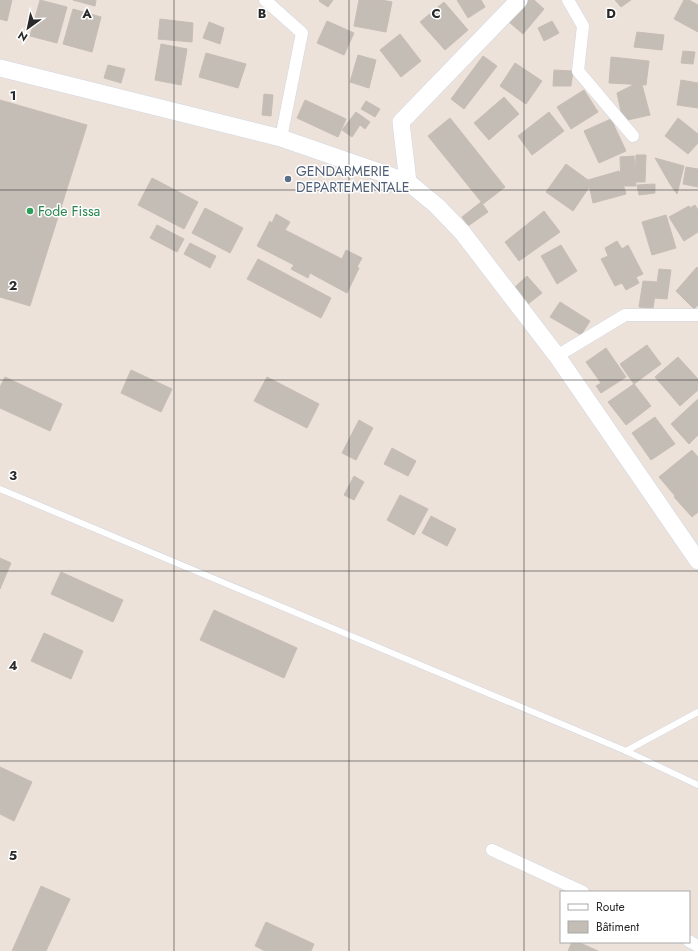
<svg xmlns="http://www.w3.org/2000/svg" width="698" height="951" font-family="Jost,sans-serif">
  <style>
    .building { fill: #c4bdb6; stroke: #c8bdb4 }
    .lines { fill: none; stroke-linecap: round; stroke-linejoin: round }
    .lane-casing { stroke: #cfd6e3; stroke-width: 7 }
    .street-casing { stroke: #cfd6e3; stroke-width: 13 }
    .secondary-casing { stroke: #cfd6e3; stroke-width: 18 }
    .lane { stroke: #fff; stroke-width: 6 }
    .street { stroke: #fff; stroke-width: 12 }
    .secondary { stroke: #fff; stroke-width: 17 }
    .grid { fill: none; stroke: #292929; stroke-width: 1; stroke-opacity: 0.55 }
    .service-dot { fill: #5c6f8a; stroke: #fff; stroke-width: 1.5 }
    .leisure-dot { fill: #2e9e5b; stroke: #fff; stroke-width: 1.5 }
    .labels { text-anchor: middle; stroke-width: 3; stroke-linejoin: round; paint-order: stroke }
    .service-label { font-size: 14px; fill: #4e5e75; stroke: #fff; text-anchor: start }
    .leisure-label { font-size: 14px; fill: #27864d; stroke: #fff; text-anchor: start }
    .grid-label { font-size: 13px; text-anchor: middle; font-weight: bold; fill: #292929; stroke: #fff; stroke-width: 3; stroke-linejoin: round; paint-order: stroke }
  </style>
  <rect width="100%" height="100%" fill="#ece2da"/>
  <g class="building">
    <polygon points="0,0 12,0 7,21 0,19"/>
    <polygon points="40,0 67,7 57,43 30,36"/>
    <polygon points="73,0 96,0 95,6"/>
    <polygon points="320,0 333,0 328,7 319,1"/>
    <polygon points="359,0 382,0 392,2 386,32 354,26"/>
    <polygon points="457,0 481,0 485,7 468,18"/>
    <polygon points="528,0 534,0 544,9 523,34 509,22"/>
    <polygon points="615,0 631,0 621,7"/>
    <polygon points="684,0 689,0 698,5 698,32 674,19"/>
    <polygon points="444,2 468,30 445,50 420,22"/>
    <polygon points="73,9 101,17 92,52 63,44"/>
    <polygon points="160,19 193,23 192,42 158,39"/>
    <polygon points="327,21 354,33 344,55 317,43"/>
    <polygon points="552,21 559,33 544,41 538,28"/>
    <polygon points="209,22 224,28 220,44 203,38"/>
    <polygon points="637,32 664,35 662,50 634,47"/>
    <polygon points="400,34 421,61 401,77 380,50"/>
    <polygon points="161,44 187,49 181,85 155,80"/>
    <polygon points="683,51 695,52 693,64 681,63"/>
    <polygon points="206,53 246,64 238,88 199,77"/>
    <polygon points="358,55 376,60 369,88 350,82"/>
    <polygon points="483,56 497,66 464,109 451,99"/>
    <polygon points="611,57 649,61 646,85 609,83"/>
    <polygon points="515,63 542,81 526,104 500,86"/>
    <polygon points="108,65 125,69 121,83 104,78"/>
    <polygon points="554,70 573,71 571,86 553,86"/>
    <polygon points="681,80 698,83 698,108 677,105"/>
    <polygon points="641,81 650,115 623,121 617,93"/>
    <polygon points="584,90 598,112 571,129 557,107"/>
    <polygon points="264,94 273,95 271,116 262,115"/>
    <polygon points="504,97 519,114 489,140 474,123"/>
    <polygon points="0,100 87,125 30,306 0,297"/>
    <polygon points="305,100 346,119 338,137 297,118"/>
    <polygon points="366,101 380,109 375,117 361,109"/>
    <polygon points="356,112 370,122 365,129 360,125 352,137 342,130"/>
    <polygon points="549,112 564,131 532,155 518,136"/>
    <polygon points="450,118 505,187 483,204 428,136"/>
    <polygon points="678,118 698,134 698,143 688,154 665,136"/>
    <polygon points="611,119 626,151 599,163 584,131"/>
    <polygon points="636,155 646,155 645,182 635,182"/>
    <polygon points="634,156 636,186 621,186 620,157"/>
    <polygon points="655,158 684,166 677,194 670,184"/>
    <polygon points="566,164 592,183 573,211 546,192"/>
    <polygon points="686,167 698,169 698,187 683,184"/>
    <polygon points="619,171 626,194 593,203 588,180"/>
    <polygon points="152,178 198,202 184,229 138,205"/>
    <polygon points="655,184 655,193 639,195 637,185"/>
    <polygon points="481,202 488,212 468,226 462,217"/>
    <polygon points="695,205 698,210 698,232 684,241 669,217 689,206 690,208"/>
    <polygon points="205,208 243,228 230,253 192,233"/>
    <polygon points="544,211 560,232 519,261 505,242"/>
    <polygon points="276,214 290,222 285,230 342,259 346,250 362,258 357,267 359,268 347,293 310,273 308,278 291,269 294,265 257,246 270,221 272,223"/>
    <polygon points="666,215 676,248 652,255 642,222"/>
    <polygon points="157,225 184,239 177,252 150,238"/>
    <polygon points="617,241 622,249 628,245 643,274 636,277 639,283 626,290 622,283 615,286 601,259 608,256 605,248"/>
    <polygon points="190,243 216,256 210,268 184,254"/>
    <polygon points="561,245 577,271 557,284 541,256"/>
    <polygon points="258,259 331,298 321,318 247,279"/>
    <polygon points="697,267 698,268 698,305 694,309 676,291"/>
    <polygon points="659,269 671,270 667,299 655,298"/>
    <polygon points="527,276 542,293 528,304 514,288"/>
    <polygon points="643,281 657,282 653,308 639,307"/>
    <polygon points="560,302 590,321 581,335 550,317"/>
    <polygon points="647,345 661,364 634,384 620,364"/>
    <polygon points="606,348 626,377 601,393 596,386 601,383 586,362"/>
    <polygon points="678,357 698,379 698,390 680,406 655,377"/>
    <polygon points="131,370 172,389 161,412 121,393"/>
    <polygon points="5,377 62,404 50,431 0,408 0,387"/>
    <polygon points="267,377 319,404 307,428 254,401"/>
    <polygon points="634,384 651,406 626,425 608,402"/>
    <polygon points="698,399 698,435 689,444 671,424"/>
    <polygon points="655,417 675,444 651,460 632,433"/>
    <polygon points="359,420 373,428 356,460 342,453"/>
    <polygon points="392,448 416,461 408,476 384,464"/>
    <polygon points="692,450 698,457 698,478 676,497 659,477"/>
    <polygon points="354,476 364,482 354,500 344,495"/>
    <polygon points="698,477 698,512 692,517 674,497"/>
    <polygon points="400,495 428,509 414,535 387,520"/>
    <polygon points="431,516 456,529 447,546 422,533"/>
    <polygon points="0,558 11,563 0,589"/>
    <polygon points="61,572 123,600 113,622 51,594"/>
    <polygon points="214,610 297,648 284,678 200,640"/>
    <polygon points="44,633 83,651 71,679 31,661"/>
    <polygon points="0,767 32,782 14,821 0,814"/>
    <polygon points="41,886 70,899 46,951 12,951"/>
    <polygon points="266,922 314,944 311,951 265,951 255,946"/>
    <polygon points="572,942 578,942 598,951 568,951"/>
  </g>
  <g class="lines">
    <g class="lane-casing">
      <g id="lane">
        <polyline points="0,489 626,751 698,785"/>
        <polyline points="626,751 698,712"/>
      </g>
    </g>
    <g class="street-casing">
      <g id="street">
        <polyline points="265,0 302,33 281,138"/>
        <polyline points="568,0 583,26 578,71 633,136"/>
        <polyline points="557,356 625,315 698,315"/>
        <polyline points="492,850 583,892"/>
        <polyline points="689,941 698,946"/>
      </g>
    </g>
    <g class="secondary-casing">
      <g id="secondary">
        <polyline points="0,68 281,138 408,182 437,206 462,232 557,356 698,561"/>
        <polyline points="408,182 401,122 519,0"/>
      </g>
    </g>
    <use href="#lane" class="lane"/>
    <use href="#street" class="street"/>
    <use href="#secondary" class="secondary"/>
  </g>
  <path class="grid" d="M 174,0 L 174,951M 349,0 L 349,951M 524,0 L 524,951M 0,190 L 698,190M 0,380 L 698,380M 0,571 L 698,571M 0,761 L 698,761"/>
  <circle class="service-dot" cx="288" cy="179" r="4"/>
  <circle class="leisure-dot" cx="30" cy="211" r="4"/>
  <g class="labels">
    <g class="service-label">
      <text x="296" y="176">GENDARMERIE<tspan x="296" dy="16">DEPARTEMENTALE</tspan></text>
    </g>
    <g class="leisure-label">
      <text x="38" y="216">Fode Fissa</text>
    </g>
  </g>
  <g class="grid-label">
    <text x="87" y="18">A</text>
    <text x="262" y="18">B</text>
    <text x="436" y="18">C</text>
    <text x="611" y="18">D</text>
    <text x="13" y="100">1</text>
    <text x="13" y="290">2</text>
    <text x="13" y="480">3</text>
    <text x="13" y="670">4</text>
    <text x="13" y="860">5</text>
  </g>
  <rect x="560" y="891" width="130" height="52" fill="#ffffff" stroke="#a9a9a9"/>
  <rect x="568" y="904" width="20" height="6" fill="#ffffff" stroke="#a9a9a9"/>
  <text x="596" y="911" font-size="12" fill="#292929">Route</text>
  <rect x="568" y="921" width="20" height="12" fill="#c4bdb6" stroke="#a9a9a9"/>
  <text x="596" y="931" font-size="12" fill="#292929">Bâtiment</text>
  <g transform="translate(28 28) rotate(213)" stroke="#ffffff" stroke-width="3" paint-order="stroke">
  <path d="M0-3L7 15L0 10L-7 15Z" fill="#292929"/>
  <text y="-6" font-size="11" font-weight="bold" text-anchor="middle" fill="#292929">N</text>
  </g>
</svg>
